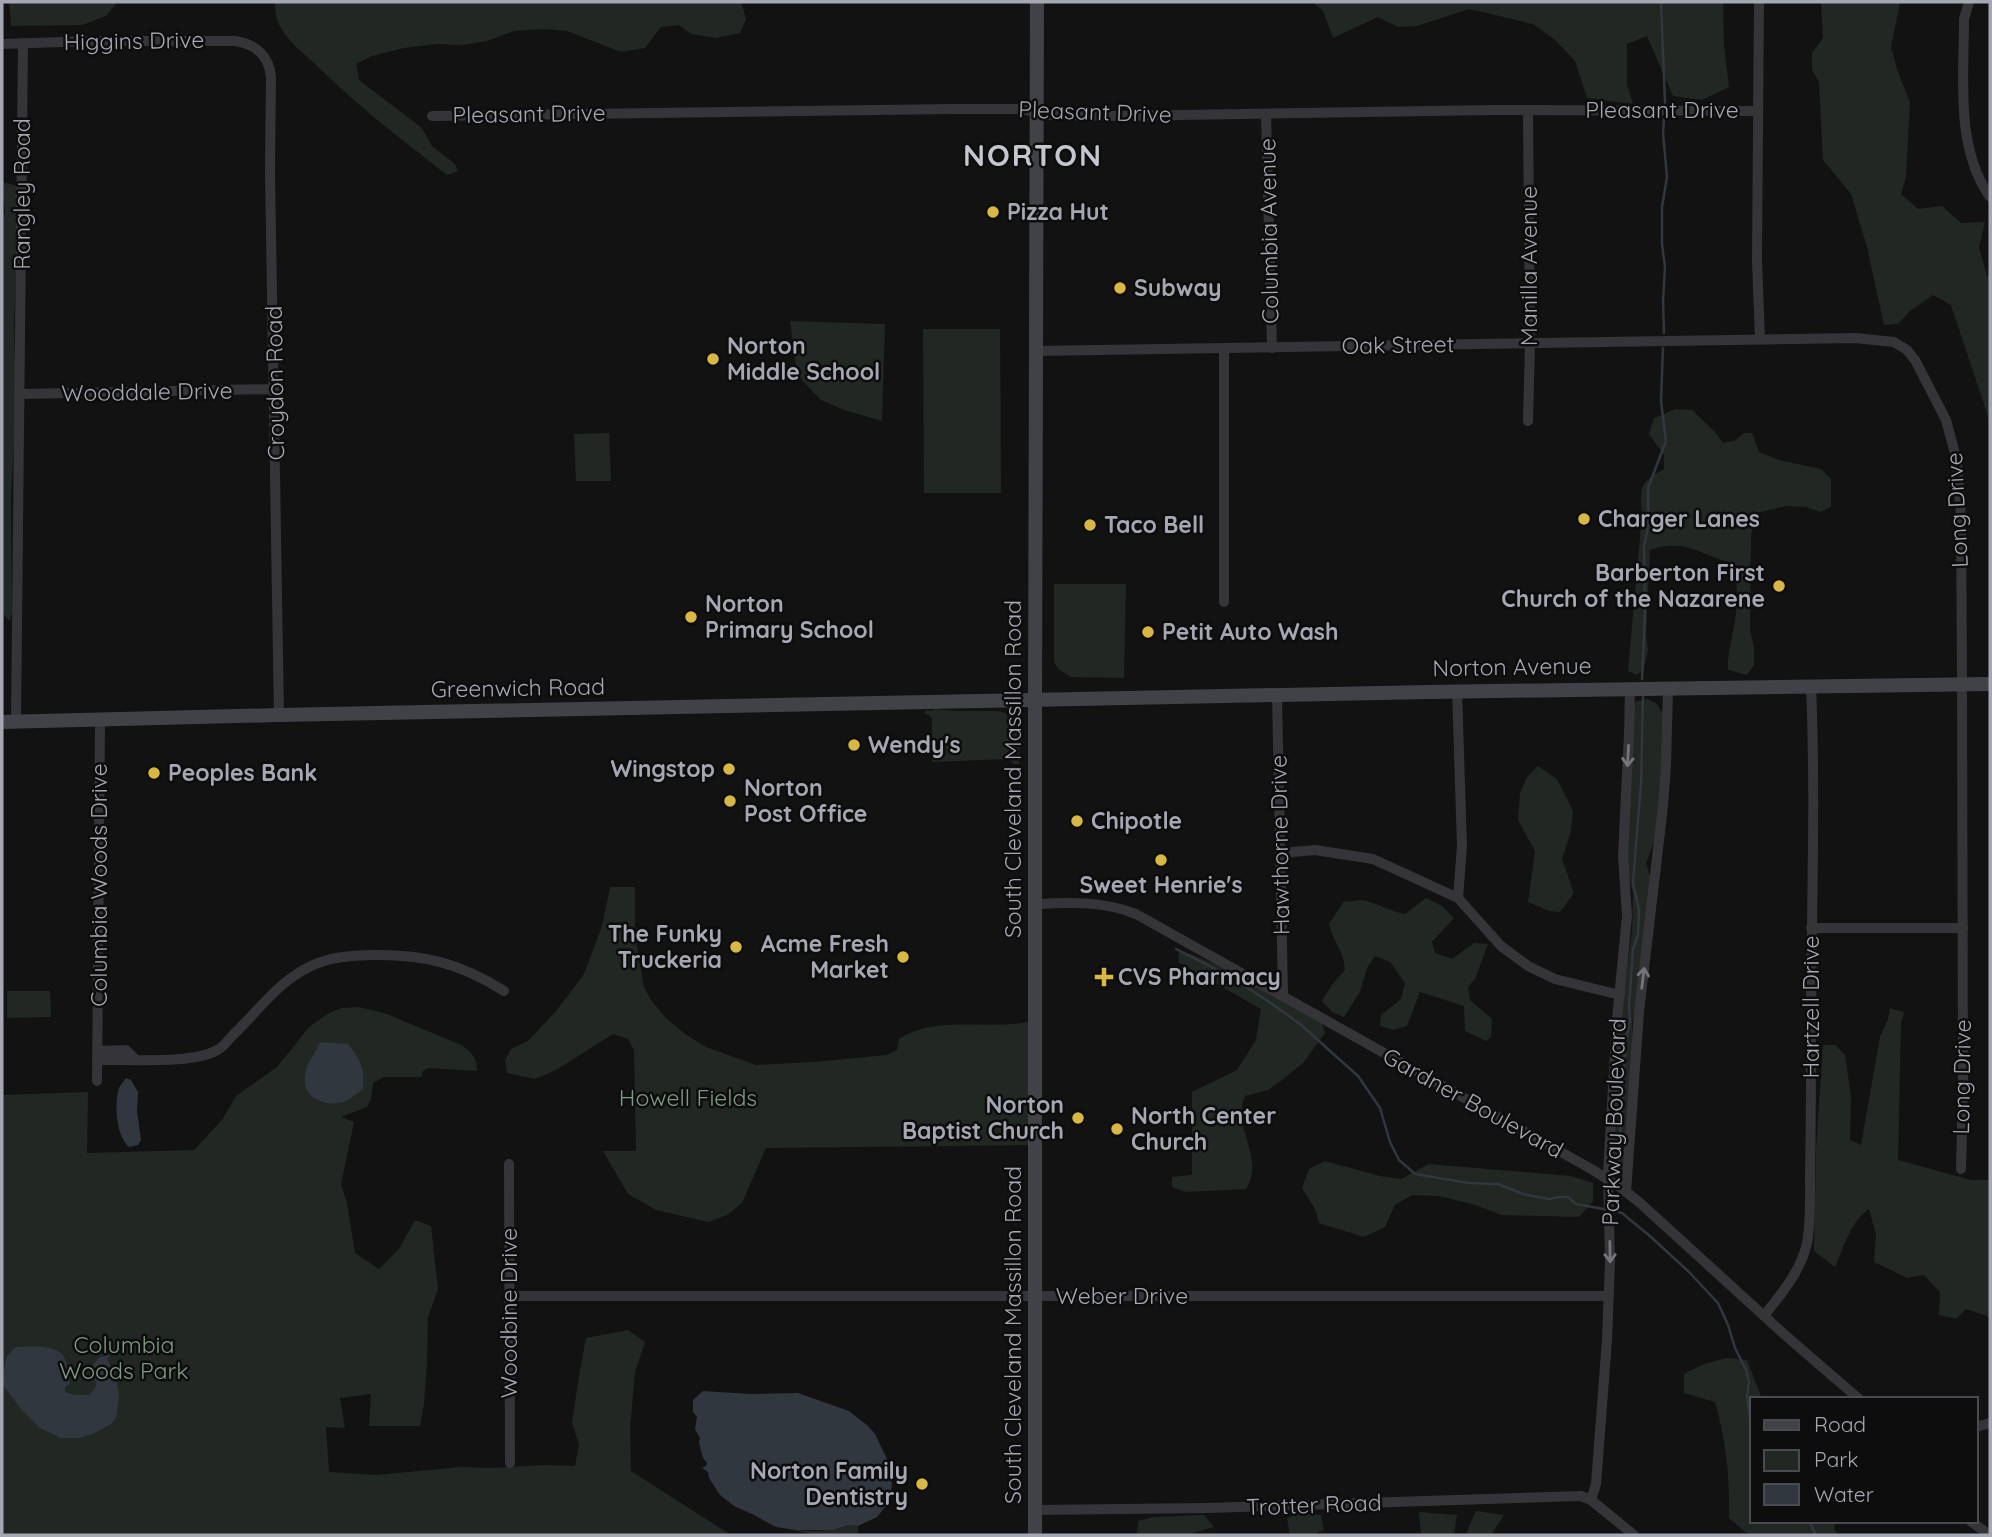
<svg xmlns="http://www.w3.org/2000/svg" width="1992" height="1537" font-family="Quicksand,sans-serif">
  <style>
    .green { fill: #212722 }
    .water { fill: #31373e }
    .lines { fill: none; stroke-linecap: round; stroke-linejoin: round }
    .stream { stroke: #31373e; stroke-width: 2.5 }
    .street { stroke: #353539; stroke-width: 10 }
    .secondary { stroke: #414247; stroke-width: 14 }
    .oneway { stroke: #73747c }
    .poi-dot { fill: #d9b744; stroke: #0d0d0e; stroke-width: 2.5 }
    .labels { text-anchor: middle; stroke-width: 5; stroke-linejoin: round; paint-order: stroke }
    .street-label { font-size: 23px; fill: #a5a7b2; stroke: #0d0d0e }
    .poi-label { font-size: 23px; font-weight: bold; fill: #a5a7b2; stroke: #0d0d0e; text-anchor: start }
    .park-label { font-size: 23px; fill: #7e9a83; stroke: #0d0d0e }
    .district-label { font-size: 30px; font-weight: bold; letter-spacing: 2px; fill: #c5c7ce; stroke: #0d0d0e }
  </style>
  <rect width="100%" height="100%" fill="#121213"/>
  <g class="green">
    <polygon points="9,2 117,2 106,16 82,25 11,26"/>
    <path d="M 275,2 L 741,2 L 746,19 L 740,33 L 716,38 L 691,34 L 679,25 L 661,27 L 645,48 L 621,52 L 567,31 L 543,29 L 514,31 L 487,41 L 463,45 L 437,44 L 404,48 L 372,56 L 356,64 L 359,80 L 422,128 L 432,146 L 455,164 L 458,171 L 447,175 C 401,139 355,104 314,63 C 303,53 288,41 281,28 C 276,20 275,11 275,2 Z"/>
    <polygon points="1313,2 1723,2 1724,45 1729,87 1702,100 1673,96 1647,36 1627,44 1627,85 1633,104 1587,98 1575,61 1555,40 1533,24 1469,9 1417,26 1398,27 1378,17 1333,38 1323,11"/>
    <polygon points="1821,2 1900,2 1891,47 1898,72 1910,102 1906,177 1901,194 1918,209 1942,206 1961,223 1985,222 1979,247 1987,276 1990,276 1990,422 1951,305 1933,295 1910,311 1898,324 1884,325 1867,247 1851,194 1823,160 1819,82 1812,70 1812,53 1823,38"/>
    <polygon points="2,182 19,186 14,324 16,405 11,496 12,612 10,621 2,613 2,219 5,213"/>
    <polygon points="790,321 885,324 882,421 844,410 821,400 797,375"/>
    <polygon points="923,329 1000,329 1001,493 924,493"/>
    <path d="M 1676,409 L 1692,410 L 1715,432 L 1723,443 L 1736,440 L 1744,433 L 1752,433 L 1759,452 L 1779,460 L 1821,469 L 1831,479 L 1831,507 L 1820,512 L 1806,507 L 1786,506 L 1757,513 L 1751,535 L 1750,630 L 1754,648 L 1754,665 L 1747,675 L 1728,670 C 1727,656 1731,645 1733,631 C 1738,608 1739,585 1732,563 C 1698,555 1687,538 1650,550 L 1646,634 L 1648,650 L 1644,668 L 1637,675 L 1628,671 L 1642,515 C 1640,487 1639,483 1664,469 L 1664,455 L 1649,434 L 1654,418 Z"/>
    <polygon points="609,433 611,481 576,481 574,434"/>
    <polygon points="1054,584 1126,584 1124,678 1071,677 1058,669 1054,662"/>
    <polygon points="1647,699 1656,703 1663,714 1665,735 1655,839 1646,863 1651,879 1637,1001 1632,1022 1632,1049 1623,1171 1615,1173 1613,1164 1619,1024 1632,931 1633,893 1628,873 1627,849 1633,709 1636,701"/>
    <path d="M 934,709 L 957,711 L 997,711 L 1006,713 L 1008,719 C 1023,726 1019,749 1019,764 L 1014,764 L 1009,759 L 932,762 L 932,719 L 929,715 L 924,714 L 926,710 L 931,711 Z"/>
    <polygon points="1538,766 1557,779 1573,811 1571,831 1562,859 1574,893 1560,912 1549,911 1528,902 1535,851 1518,820 1520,793 1527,777"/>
    <path d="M 610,887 L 635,887 L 635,935 L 644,987 L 651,1000 L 665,1017 L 685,1034 L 706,1047 L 756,1065 L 813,1062 L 887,1055 L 897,1050 L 899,1039 C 935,1015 987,1030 1028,1022 L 1029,1145 L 766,1148 L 742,1203 L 727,1215 L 708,1222 L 656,1210 L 628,1194 L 603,1151 L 636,1151 L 634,1050 L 628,1039 L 613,1034 L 556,1070 L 535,1079 L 507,1073 L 505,1060 L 511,1049 L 528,1041 L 556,1011 L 584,974 L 602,926 Z"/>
    <path d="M 1426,898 L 1442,906 L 1454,918 L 1432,942 L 1435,953 L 1452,959 L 1474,943 L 1488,944 L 1475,979 L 1468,987 L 1470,1000 L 1492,1019 L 1491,1037 L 1486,1041 L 1465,1031 L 1464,1006 L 1420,992 L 1407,1026 L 1393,1030 L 1380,1026 L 1381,1015 L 1401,999 L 1405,983 L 1390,962 L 1375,956 L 1367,968 L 1360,992 L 1344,1017 L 1332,1012 L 1322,1001 L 1331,986 L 1345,970 C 1344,950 1333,942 1329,924 L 1344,901 C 1351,903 1354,900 1361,900 C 1369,900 1393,912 1405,914 Z"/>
    <path d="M 1179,950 C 1229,967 1276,997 1322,1022 L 1325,1033 L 1303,1063 L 1282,1080 L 1268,1090 L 1245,1096 C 1231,1129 1266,1156 1246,1189 L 1186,1192 L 1172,1187 L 1172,1177 L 1192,1175 L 1192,1092 L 1237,1070 L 1256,1040 L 1261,1009 L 1178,962 Z"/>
    <polygon points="7,991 50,991 51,1017 7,1018"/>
    <path d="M 359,1007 L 387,1014 L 461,1045 C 472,1052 477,1058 477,1071 L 428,1068 L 423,1071 L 422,1077 L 384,1077 L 373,1083 L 371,1099 L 367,1107 L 341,1117 L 354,1122 L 341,1184 L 347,1203 L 355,1253 L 379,1269 L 399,1249 L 415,1220 L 431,1226 L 438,1289 L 428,1317 L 427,1363 L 424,1403 L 420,1426 L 369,1426 L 371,1394 L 340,1398 L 345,1428 L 326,1427 L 329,1472 L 377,1475 L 460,1467 L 490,1468 L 545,1465 L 575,1466 L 579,1445 L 572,1423 L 579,1376 L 586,1338 L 628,1330 L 645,1342 L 635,1372 L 630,1429 L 631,1471 L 731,1535 L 2,1535 L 2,1095 L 88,1092 L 87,1153 L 194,1150 L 222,1120 L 236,1096 L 277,1067 L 309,1027 L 329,1013 L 342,1008 Z"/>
    <path d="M 1890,1008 L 1904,1012 L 1901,1024 L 1898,1160 L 1971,1180 L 1990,1180 L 1990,1317 L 1966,1309 L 1956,1319 L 1939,1315 L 1940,1292 L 1924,1275 L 1907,1278 L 1874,1262 L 1876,1234 L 1869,1209 C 1851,1221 1844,1247 1835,1267 L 1814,1251 L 1816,1150 L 1823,1045 L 1835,1045 L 1845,1055 L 1851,1097 L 1850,1140 L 1861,1145 L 1880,1037 L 1888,1019 Z"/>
    <polygon points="1325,1161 1380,1176 1401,1179 1429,1164 1571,1176 1593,1183 1593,1201 1579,1217 1501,1215 1476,1205 1439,1196 1412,1195 1395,1205 1385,1227 1364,1237 1319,1223 1315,1209 1302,1188 1309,1169"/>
    <path d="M 1726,1358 L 1747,1360 L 1762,1399 L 1752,1399 L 1752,1521 L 1834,1521 L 1835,1530 L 1838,1535 L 1749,1535 L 1729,1518 C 1730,1478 1726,1440 1715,1402 L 1684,1393 L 1684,1374 L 1704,1364 Z"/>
    <polygon points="1476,1511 1504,1515 1491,1535 1467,1535 1468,1528"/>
    <polygon points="1419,1512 1457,1515 1454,1535 1421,1535"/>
    <polygon points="1299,1513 1321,1515 1324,1530 1312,1535 1290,1535 1287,1518"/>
    <polygon points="1204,1515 1214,1527 1186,1535 1137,1535 1138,1521 1153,1517"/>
    <path d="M 849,1525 L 858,1526 L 858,1535 L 818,1535 L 776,1527 C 800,1531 825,1534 849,1525 Z"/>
  </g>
  <g class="water">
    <path d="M 320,1042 L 348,1044 C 361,1061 365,1067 363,1089 C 356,1094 348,1102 339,1103 C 323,1106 302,1096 305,1077 C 307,1060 314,1057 320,1042 Z"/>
    <path d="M 126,1078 L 131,1080 L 138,1092 L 137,1111 L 141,1140 L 138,1145 L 129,1147 C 116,1136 114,1103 119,1088 C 121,1084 124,1081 126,1078 Z"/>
    <path d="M 16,1347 C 30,1347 56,1343 64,1357 C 68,1365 67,1376 70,1384 L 65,1387 L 65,1392 L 75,1395 L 90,1395 L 96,1386 L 93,1364 L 100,1357 L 111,1355 L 107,1359 L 115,1374 L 117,1383 L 119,1396 L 116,1418 L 111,1424 L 93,1434 L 79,1438 L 61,1438 L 40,1428 L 22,1410 L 2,1384 L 2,1376 L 7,1356 Z"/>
    <polygon points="703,1391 750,1394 798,1393 849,1411 868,1426 875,1434 886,1457 892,1481 891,1496 889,1502 877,1517 858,1526 849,1525 833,1530 796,1530 776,1527 752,1514 734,1506 720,1495 709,1478 708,1472 702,1468 706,1466 707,1463 703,1458 699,1443 700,1438 695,1429 697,1417 693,1412 693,1400"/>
  </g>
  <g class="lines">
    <g class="stream">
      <polyline points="1661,2 1665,103"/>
      <polyline points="1664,119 1663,133 1667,177 1662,207 1662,244 1665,267 1663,301 1664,333"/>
      <polyline points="1642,679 1645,614 1644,547 1648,526 1648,488 1666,441 1661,401 1663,348"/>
      <polyline points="1176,949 1227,975 1268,1001 1300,1024 1358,1076 1380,1108 1390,1142 1399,1160 1415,1174 1468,1183 1498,1184 1523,1194 1549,1199 1559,1197 1568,1197 1576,1204 1604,1209"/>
      <polyline points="1618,1173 1625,1045 1630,1021 1629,1007 1633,949 1638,935 1639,910 1633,883 1641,783 1643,697"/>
      <polyline points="1615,1211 1622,1213 1651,1237 1689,1272 1718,1303 1728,1325 1735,1348 1746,1370 1749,1382 1747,1396 1752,1433"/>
      <polyline points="1809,1521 1816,1535"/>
    </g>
    <g class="street">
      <polyline points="1759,2 1757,260 1760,339"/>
      <path d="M 1969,2 L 1964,19 C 1964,78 1955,147 1990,197"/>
      <path d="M 2,44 L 92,41 L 235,41 C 256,44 269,56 271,77 L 270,172 L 279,715"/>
      <polyline points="1528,111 1530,343 1528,421"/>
      <polyline points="1266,115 1272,348"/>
      <polyline points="432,116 953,109 1022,109 1049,115 1119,116 1494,110 1758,111"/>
      <polyline points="1224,348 1224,602"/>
      <polyline points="1035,351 1855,338 1894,342 1907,350 1915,360 1946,420 1957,461 1961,516 1962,684 1963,1082 1961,1169"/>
      <polyline points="20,394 275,389"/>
      <polyline points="1457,691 1462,846 1458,898"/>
      <polyline points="1277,695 1283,995"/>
      <polyline points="16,722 23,43"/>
      <polyline points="1281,853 1315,850 1373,859 1458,898 1501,946 1528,966 1555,979 1620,995"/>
      <path d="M 1035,904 C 1070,902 1103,901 1136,914 L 1593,1170 L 1621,1188 L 1639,1202 L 1785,1335 L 1859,1399"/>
      <polyline points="1811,928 1963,928"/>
      <polyline points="98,1051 126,1050 135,1059"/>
      <path d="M 97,1060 C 128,1059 195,1065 219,1049 C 224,1046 229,1039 234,1034 C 253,1016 270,993 291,978 C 318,958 340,956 372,955 C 423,954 460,963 504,991"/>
      <polyline points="97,1081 100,720"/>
      <polyline points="509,1164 510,1463"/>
      <polyline points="1626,1192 1639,1012 1663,806 1666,765 1668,688"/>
      <polyline points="509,1296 1609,1296"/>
      <path d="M 1764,1316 C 1781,1294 1801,1271 1807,1243 C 1811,1221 1810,1196 1810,1174 C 1811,1128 1811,1082 1811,1036 C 1811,919 1816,802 1811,686"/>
      <polyline points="1976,1427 1990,1423"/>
      <polyline points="1591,1500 1596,1484 1607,1340 1610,1261 1608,1173 1617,1019 1627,916 1623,856 1629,734 1630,688"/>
      <polyline points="1036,1510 1206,1508 1581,1496 1591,1500 1634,1535"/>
      <polyline points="1970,1521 1990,1535"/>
    </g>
    <g class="secondary">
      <polyline points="2,722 279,715 1428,692 1990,684"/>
      <polyline points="1035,1535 1035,700 1037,2"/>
    </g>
  </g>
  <defs><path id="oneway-shaft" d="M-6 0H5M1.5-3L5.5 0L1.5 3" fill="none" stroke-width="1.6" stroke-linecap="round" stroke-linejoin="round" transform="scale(1.75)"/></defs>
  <g class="oneway">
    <use href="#oneway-shaft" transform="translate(1628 756) rotate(93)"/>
    <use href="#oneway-shaft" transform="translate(1643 978) rotate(-83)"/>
    <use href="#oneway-shaft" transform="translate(1610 1252) rotate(89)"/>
  </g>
  <g class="poi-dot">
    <circle cx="993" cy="212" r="7"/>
    <circle cx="1120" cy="288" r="7"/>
    <circle cx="713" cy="359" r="7"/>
    <circle cx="1584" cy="519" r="7"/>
    <circle cx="1090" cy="525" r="7"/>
    <circle cx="1779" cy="586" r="7"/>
    <circle cx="691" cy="617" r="7"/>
    <circle cx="1148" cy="632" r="7"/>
    <circle cx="854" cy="745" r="7"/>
    <circle cx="729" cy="769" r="7"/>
    <circle cx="154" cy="773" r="7"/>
    <circle cx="730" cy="801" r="7"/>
    <circle cx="1077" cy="821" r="7"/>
    <circle cx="1161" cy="860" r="7"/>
    <circle cx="736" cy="947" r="7"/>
    <circle cx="903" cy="957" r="7"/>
    <path d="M1100.5 966.5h7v7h7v7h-7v7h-7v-7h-7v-7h7z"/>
    <circle cx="1078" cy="1118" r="7"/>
    <circle cx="1117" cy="1129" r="7"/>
    <circle cx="922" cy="1484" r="7"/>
  </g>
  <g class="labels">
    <g class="street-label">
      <text transform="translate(134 41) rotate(-1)" y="8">Higgins Drive</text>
      <text x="1662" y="118">Pleasant Drive</text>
      <text transform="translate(1095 112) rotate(2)" y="8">Pleasant Drive</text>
      <text transform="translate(529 114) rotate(-1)" y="8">Pleasant Drive</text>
      <text transform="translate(22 194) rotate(-90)" y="8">Rangley Road</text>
      <text transform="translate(1269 231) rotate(-91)" y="8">Columbia Avenue</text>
      <text transform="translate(1529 266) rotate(-90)" y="8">Manilla Avenue</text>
      <text transform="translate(1398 345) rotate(-1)" y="8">Oak Street</text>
      <text transform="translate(275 383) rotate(-91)" y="8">Croydon Road</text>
      <text transform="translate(147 392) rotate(-1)" y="8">Wooddale Drive</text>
      <text transform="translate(1957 510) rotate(-93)" y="8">Long Drive</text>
      <text transform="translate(1512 667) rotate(-1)" y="8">Norton Avenue</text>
      <text transform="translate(518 688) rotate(-1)" y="8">Greenwich Road</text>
      <text transform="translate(1013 769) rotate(-90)" y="8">South Cleveland Massillon Road</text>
      <text transform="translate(1280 845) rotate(-91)" y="8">Hawthorne Drive</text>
      <text transform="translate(99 885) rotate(-90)" y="8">Columbia Woods Drive</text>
      <text transform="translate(1811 1007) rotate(-90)" y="8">Hartzell Drive</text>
      <text transform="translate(1962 1077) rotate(-89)" y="8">Long Drive</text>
      <text transform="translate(1473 1103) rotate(29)" y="8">Gardner Boulevard</text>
      <text transform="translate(1614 1122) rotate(-88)" y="8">Parkway Boulevard</text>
      <text x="1122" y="1304">Weber Drive</text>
      <text transform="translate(509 1313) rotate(-90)" y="8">Woodbine Drive</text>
      <text transform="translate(1013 1335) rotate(-90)" y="8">South Cleveland Massillon Road</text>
      <text transform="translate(1314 1505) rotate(-2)" y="8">Trotter Road</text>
    </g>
    <g class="poi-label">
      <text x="1007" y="220">Pizza Hut</text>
      <text x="1134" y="296">Subway</text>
      <text x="727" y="354">Norton<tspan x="727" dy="26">Middle School</tspan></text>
      <text x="1598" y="527">Charger Lanes</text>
      <text x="1104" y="533">Taco Bell</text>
      <text x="1765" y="581" text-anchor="end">Barberton First<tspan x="1765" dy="26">Church of the Nazarene</tspan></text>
      <text x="705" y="612">Norton<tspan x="705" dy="26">Primary School</tspan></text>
      <text x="1162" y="640">Petit Auto Wash</text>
      <text x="868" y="753">Wendy's</text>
      <text x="715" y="777" text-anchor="end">Wingstop</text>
      <text x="168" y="781">Peoples Bank</text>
      <text x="744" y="796">Norton<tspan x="744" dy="26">Post Office</tspan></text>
      <text x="1091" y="829">Chipotle</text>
      <text x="1161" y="893" text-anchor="middle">Sweet Henrie's</text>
      <text x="722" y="942" text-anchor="end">The Funky<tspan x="722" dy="26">Truckeria</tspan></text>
      <text x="889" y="952" text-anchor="end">Acme Fresh<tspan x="889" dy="26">Market</tspan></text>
      <text x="1118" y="985">CVS Pharmacy</text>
      <text x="1064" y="1113" text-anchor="end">Norton<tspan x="1064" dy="26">Baptist Church</tspan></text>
      <text x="1131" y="1124">North Center<tspan x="1131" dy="26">Church</tspan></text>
      <text x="908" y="1479" text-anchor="end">Norton Family<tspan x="908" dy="26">Dentistry</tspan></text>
    </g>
    <g class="park-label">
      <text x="688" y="1106">Howell Fields</text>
      <text x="124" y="1353">Columbia<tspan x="124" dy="26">Woods Park</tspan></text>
    </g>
    <g class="district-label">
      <text x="1033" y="166">NORTON</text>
    </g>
  </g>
  <rect width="1992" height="1537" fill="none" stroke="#a5a7b2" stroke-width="7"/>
  <rect x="1750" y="1397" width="228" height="126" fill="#0d0d0e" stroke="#4a4b50" stroke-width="2"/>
  <rect x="1764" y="1420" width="35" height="10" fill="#414247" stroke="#4a4b50" stroke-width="2"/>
  <text x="1814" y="1432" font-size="21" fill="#a5a7b2">Road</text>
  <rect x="1764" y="1450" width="35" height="21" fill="#212722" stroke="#4a4b50" stroke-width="2"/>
  <text x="1814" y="1467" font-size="21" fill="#a5a7b2">Park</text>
  <rect x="1764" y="1484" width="35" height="21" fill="#31373e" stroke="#4a4b50" stroke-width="2"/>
  <text x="1814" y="1502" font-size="21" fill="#a5a7b2">Water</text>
</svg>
